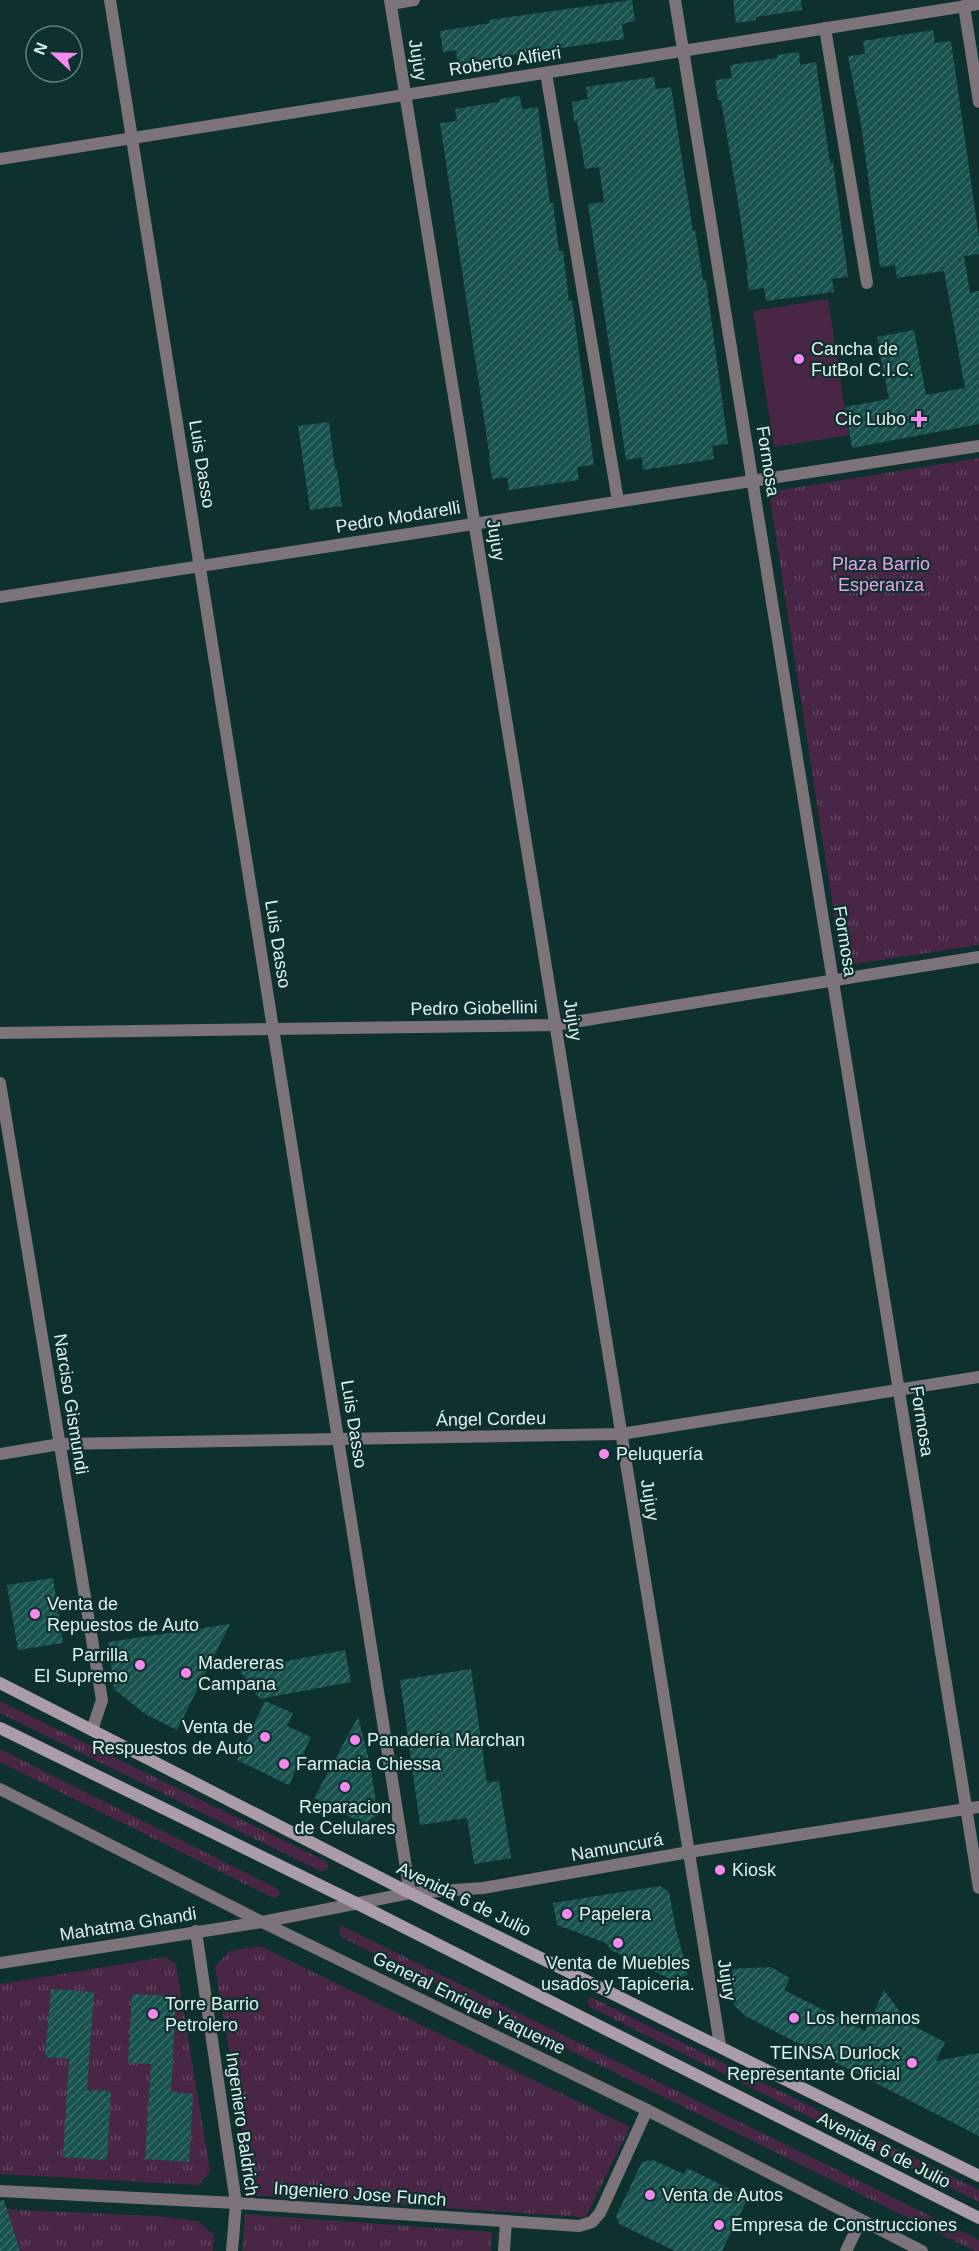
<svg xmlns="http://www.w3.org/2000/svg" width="979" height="2251" font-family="Helvetica,sans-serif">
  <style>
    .grass { fill: url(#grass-tufts) }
    .pitch { fill: #492646 }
    .building { fill: url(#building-hatch) }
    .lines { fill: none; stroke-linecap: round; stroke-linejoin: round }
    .minor { stroke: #7c737b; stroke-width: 12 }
    .secondary { stroke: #ab9caa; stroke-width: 12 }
    .poi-dot { fill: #f589ee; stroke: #0e302e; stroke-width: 2 }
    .labels { text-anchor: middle; stroke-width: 4.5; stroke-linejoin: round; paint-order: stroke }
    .street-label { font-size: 18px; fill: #dff2f0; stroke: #0e302e }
    .poi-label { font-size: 18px; fill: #dff2f0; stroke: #0e302e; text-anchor: start }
    .park-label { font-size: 18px; fill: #eda0e6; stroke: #0e302e }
  </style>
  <defs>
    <pattern id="grass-tufts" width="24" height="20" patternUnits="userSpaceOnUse" patternTransform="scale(1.5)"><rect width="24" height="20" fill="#492646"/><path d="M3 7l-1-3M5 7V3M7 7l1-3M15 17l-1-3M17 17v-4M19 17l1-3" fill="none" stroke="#634661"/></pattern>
    <pattern id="building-hatch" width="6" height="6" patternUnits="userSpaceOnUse" patternTransform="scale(1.5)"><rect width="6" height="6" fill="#185350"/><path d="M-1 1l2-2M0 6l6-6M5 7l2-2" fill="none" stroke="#396c6a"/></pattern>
  </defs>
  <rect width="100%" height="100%" fill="#0e302e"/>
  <g class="grass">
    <polygon points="979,458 979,945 842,966 769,492"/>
    <polygon points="0,1701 325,1861 328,1864 327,1869 324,1871 320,1871 0,1713"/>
    <polygon points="0,1749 276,1888 279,1891 279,1895 276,1898 271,1897 0,1762"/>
    <polygon points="342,1926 979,2240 979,2251 975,2251 341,1937 339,1929"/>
    <polygon points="260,1946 630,2127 586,2217 250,2195 238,2102 215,1967 229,1951"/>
    <polygon points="165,1957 176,1964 210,2171 199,2185 0,2174 0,1984"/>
    <polygon points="591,1997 979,2190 979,2202 590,2007 587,2000"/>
    <polygon points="0,2209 155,2216 198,2221 214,2235 213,2251 0,2251"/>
    <polygon points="245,2214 492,2232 491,2251 242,2251"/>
  </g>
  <polygon class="pitch" points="828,299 849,435 774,447 753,311"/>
  <g class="building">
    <polygon points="632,0 635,21 622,24 624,39 477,60 478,63 458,67 456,50 443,52 440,31 490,23 489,20"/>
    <polygon points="733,0 801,0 802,10 756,17 756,20 736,23"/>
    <polygon points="933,30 935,43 951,41 979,238 979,254 964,256 970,293 979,291 979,424 852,448 845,407 889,399 877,337 914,330 926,395 965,388 944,271 897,278 895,265 880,267 861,124 848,56 865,54 863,41"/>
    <polygon points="799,52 800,65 816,62 830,163 833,162 848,277 832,279 834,292 766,301 764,288 749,290 746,270 748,270 737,196 721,100 718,100 715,80 732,78 730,65 777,58 777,55"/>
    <polygon points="654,77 656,89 671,87 693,231 695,230 703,280 706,280 728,444 712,446 714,459 643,470 642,457 626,460 588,204 604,202 599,167 585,169 577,121 574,122 572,102 588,99 586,87"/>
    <polygon points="520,96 522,109 538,107 550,204 553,203 559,251 563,250 569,301 572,300 594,465 577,467 579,480 509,490 507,477 492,479 489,459 490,459 440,123 457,121 455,109 499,102 499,99"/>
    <polygon points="329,422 335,469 337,469 342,506 310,510 298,426"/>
    <polygon points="53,1578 63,1643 18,1650 7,1585"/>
    <polygon points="230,1624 177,1730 145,1714 114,1689 108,1642"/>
    <polygon points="345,1650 351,1682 260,1699 239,1670"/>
    <polygon points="471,1669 487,1783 499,1781 511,1858 474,1864 467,1818 420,1825 400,1680"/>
    <polygon points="265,1701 293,1713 287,1726 311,1737 289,1785 237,1760"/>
    <polygon points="358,1717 370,1764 378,1815 364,1824 314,1798"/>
    <polygon points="660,1886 669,1892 675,1925 688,1975 672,1980 611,1950 606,1943 557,1925 553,1903"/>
    <polygon points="771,1967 790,1978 784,1990 865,2031 884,1990 909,2024 945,2042 936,2061 979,2053 979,2136 745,2016 734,2005 732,1969"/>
    <polygon points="51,1989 94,1992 87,2090 111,2091 107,2160 63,2157 69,2059 45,2057"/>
    <polygon points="132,1994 176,1996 171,2092 193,2094 189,2162 145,2159 151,2064 128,2063"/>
    <polygon points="653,2160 684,2174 687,2168 748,2198 722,2251 675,2251 619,2224 616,2216 642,2162"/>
    <polygon points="4,2200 20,2251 0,2251 0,2201"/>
  </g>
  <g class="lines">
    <g class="minor">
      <polyline points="110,0 410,1893"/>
      <polyline points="390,0 720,2045"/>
      <polyline points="675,0 979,1888"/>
      <polyline points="391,4 414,0"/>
      <polyline points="964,6 979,102"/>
      <polyline points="825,28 867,283"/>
      <polyline points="546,73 618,501"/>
      <polyline points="0,159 979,4"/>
      <polyline points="0,597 979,446"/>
      <polyline points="0,1033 555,1025 979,957"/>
      <polyline points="0,1083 102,1700 92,1730"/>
      <polyline points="0,1454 60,1444 621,1434 979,1377"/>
      <polyline points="0,1789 262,1922 647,2110 922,2251"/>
      <polyline points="196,1931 236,2203 232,2251"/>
      <polyline points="0,1963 262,1922 410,1893 483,1888 689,1852 979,1807"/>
      <polyline points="0,2191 236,2203 579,2226 592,2222 600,2213 647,2110"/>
      <polyline points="504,2251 506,2221"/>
      <polyline points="846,2251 861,2220"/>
    </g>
    <g class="secondary">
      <polyline points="0,1683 410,1893 979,2176"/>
      <polyline points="0,1728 356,1903 979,2218"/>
    </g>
  </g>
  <g class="poi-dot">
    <circle cx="799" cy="359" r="6"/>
    <path d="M916 410h6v6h6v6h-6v6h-6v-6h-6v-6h6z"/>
    <circle cx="604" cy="1454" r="6"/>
    <circle cx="35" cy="1614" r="6"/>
    <circle cx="140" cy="1665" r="6"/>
    <circle cx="186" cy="1673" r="6"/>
    <circle cx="265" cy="1737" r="6"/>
    <circle cx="355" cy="1740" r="6"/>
    <circle cx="284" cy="1764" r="6"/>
    <circle cx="345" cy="1787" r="6"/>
    <circle cx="720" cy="1870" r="6"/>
    <circle cx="567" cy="1914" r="6"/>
    <circle cx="618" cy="1943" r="6"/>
    <circle cx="153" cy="2014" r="6"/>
    <circle cx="794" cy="2018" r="6"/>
    <circle cx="912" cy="2063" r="6"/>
    <circle cx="650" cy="2195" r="6"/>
    <circle cx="719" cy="2225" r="6"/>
  </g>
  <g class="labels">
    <g class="street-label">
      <text transform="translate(418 60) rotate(81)" y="6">Jujuy</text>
      <text transform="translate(505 61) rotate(-9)" y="6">Roberto Alfieri</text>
      <text transform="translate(768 461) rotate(81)" y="6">Formosa</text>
      <text transform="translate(202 464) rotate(81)" y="6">Luis Dasso</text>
      <text transform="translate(398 517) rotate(-9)" y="6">Pedro Modarelli</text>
      <text transform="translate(496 540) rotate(81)" y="6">Jujuy</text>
      <text transform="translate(845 941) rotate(81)" y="6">Formosa</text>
      <text transform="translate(278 944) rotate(81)" y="6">Luis Dasso</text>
      <text transform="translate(474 1008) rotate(-1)" y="6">Pedro Giobellini</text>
      <text transform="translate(573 1020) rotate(81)" y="6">Jujuy</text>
      <text transform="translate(71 1404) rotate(81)" y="6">Narciso Gismundi</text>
      <text transform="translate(491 1419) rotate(-1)" y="6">Ángel Cordeu</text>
      <text transform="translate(922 1421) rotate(81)" y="6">Formosa</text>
      <text transform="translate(354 1424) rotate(81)" y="6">Luis Dasso</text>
      <text transform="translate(650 1500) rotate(81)" y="6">Jujuy</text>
      <text transform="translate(617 1847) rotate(-10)" y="6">Namuncurá</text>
      <text transform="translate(464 1899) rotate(26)" y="6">Avenida 6 de Julio</text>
      <text transform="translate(128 1924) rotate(-9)" y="6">Mahatma Ghandi</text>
      <text transform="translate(727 1980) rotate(81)" y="6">Jujuy</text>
      <text transform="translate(469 2003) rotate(26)" y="6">General Enrique Yaqueme</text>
      <text transform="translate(242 2124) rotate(82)" y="6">Ingeniero Baldrich</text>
      <text transform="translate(884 2150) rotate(27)" y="6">Avenida 6 de Julio</text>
      <text transform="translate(360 2194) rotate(4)" y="6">Ingeniero Jose Funch</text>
    </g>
    <g class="poi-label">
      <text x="811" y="355">Cancha de<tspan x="811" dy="21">FutBol C.I.C.</tspan></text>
      <text x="906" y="425" text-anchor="end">Cic Lubo</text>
      <text x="616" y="1460">Peluquería</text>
      <text x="47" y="1610">Venta de<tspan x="47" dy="21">Repuestos de Auto</tspan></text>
      <text x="128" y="1661" text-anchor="end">Parrilla<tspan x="128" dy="21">El Supremo</tspan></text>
      <text x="198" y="1669">Madereras<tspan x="198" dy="21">Campana</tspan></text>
      <text x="253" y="1733" text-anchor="end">Venta de<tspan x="253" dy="21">Respuestos de Auto</tspan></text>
      <text x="367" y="1746">Panadería Marchan</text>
      <text x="296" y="1770">Farmacia Chiessa</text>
      <text x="345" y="1813" text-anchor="middle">Reparacion<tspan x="345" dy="21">de Celulares</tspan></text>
      <text x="732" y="1876">Kiosk</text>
      <text x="579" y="1920">Papelera</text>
      <text x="618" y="1969" text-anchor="middle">Venta de Muebles<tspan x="618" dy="21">usados y Tapiceria.</tspan></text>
      <text x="165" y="2010">Torre Barrio<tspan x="165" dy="21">Petrolero</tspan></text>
      <text x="806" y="2024">Los hermanos</text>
      <text x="900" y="2059" text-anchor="end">TEINSA Durlock<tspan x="900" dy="21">Representante Oficial</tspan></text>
      <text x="662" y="2201">Venta de Autos</text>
      <text x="731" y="2231">Empresa de Construcciones</text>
    </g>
    <g class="park-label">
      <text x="881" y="570">Plaza Barrio<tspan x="881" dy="21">Esperanza</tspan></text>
    </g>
  </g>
  <g transform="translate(54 54) rotate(292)"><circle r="28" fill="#0e302e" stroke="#627e7c" stroke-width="1.5"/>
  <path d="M0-4.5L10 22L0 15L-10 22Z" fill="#f589ee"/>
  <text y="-9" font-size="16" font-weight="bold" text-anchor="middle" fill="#dff2f0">N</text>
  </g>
</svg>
